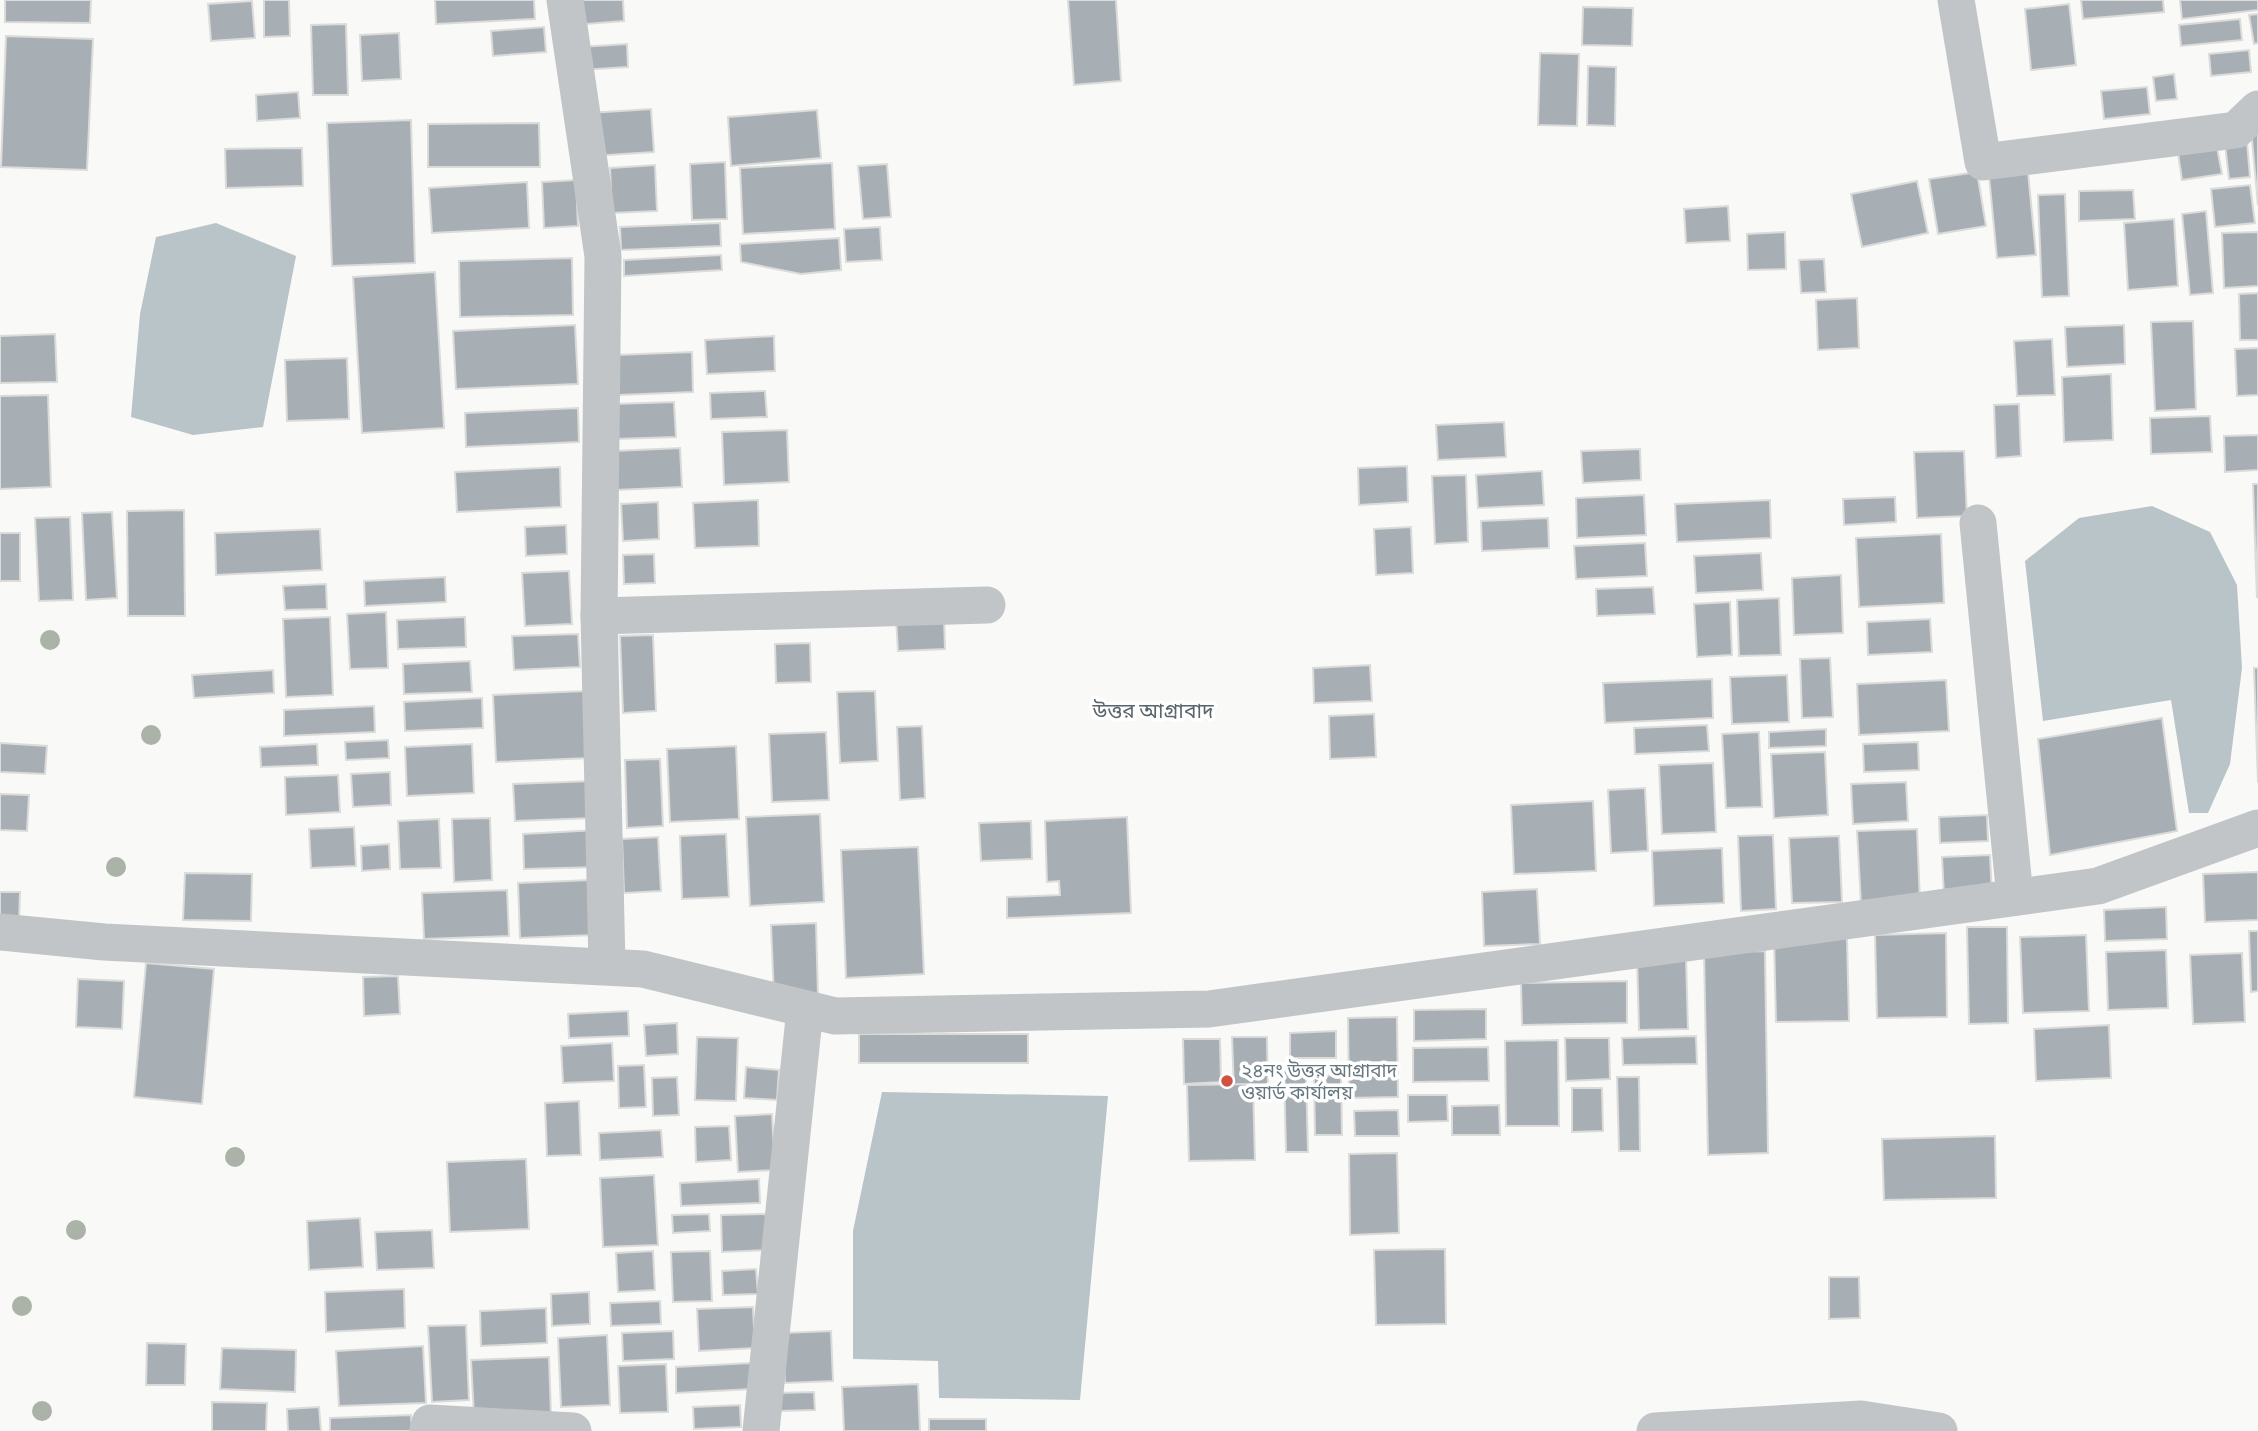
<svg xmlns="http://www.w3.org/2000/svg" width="2258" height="1431" font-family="Signika,'Noto Sans Bengali',sans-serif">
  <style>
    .water { fill: #b8c4c7 }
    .building { fill: #a7afb4; stroke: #dbdbda; stroke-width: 2 }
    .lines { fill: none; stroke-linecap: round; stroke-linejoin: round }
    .street { stroke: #c1c5c8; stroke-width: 37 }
    .tree { fill: #abb2a7 }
    .poi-dot { fill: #d15240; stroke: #fff; stroke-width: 2.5 }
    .labels { text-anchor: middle; stroke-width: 7; stroke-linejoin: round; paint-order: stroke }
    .poi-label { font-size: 19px; fill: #67777f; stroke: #fff; text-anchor: start }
    .neighbourhood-label { font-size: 21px; fill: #59656b; stroke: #fff }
  </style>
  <rect width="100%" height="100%" fill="#f9f9f7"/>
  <g class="water">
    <polygon points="216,223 296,256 263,427 193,435 131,417 140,314 156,237"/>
    <polygon points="2152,506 2210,532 2237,585 2242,668 2230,764 2208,813 2189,813 2171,700 2043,721 2025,561 2079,518"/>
    <polygon points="882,1092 1108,1096 1080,1400 939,1398 938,1361 853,1359 853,1231"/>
  </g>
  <g class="building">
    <polygon points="5,0 91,0 90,23 5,22"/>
    <polygon points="264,0 289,0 290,36 264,37"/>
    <polygon points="435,0 534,0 535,19 436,24"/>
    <polygon points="571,0 623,0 624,21 573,25"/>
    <polygon points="1068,0 1116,0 1121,81 1074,85"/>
    <polygon points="2081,0 2163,0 2164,12 2083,19"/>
    <polygon points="2180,0 2258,0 2258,10 2182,19"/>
    <polygon points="252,1 255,38 211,41 208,4"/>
    <polygon points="2069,4 2076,65 2031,70 2025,9"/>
    <polygon points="1583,7 1633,8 1632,46 1582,45"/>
    <polygon points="2258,14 2258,43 2254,44 2249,15"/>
    <polygon points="2240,19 2242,40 2181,46 2179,25"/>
    <polygon points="346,24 348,95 313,95 311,25"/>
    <polygon points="544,27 546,52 493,56 491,31"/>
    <polygon points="399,33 401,79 362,81 360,35"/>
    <polygon points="6,36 93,39 87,170 1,167"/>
    <polygon points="627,44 628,67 580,70 579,47"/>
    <polygon points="2249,50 2251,72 2211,76 2209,54"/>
    <polygon points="1540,53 1579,54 1577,126 1538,125"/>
    <polygon points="1588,66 1616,67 1615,126 1587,125"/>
    <polygon points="2174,74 2177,99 2156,101 2153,77"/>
    <polygon points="2147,87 2150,114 2104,119 2101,91"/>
    <polygon points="298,92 300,118 257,121 256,95"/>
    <polygon points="651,109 654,152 592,156 589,113"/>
    <polygon points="817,110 821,158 731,166 728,117"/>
    <polygon points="411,120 415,263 332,266 327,123"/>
    <polygon points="539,123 540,167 428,167 428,124"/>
    <polygon points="2251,129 2258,129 2258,205"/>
    <polygon points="2247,142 2250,177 2229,179 2225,144"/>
    <polygon points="2217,147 2222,174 2182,180 2178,153"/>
    <polygon points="302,148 303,186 226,188 225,149"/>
    <polygon points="725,162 727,219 692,220 690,164"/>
    <polygon points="832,163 835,229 743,234 740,168"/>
    <polygon points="887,164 891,217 863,219 858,166"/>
    <polygon points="655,165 657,211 612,213 610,168"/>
    <polygon points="1977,172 1986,226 1938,234 1929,179"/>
    <polygon points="2028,172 2036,255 1997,258 1989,176"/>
    <polygon points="576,180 578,226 544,228 542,182"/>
    <polygon points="1917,181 1928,233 1862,247 1851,194"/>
    <polygon points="527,182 529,228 432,233 429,188"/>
    <polygon points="2250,185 2255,223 2215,227 2211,189"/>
    <polygon points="2133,190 2135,219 2079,221 2079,191"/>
    <polygon points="2065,194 2069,296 2042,297 2038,195"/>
    <polygon points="1728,206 1730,241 1686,243 1684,209"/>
    <polygon points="2206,211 2213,293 2190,295 2182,214"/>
    <polygon points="2174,219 2178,286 2128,290 2124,223"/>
    <polygon points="720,223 721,246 621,250 620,227"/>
    <polygon points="880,227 882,260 846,262 844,229"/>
    <polygon points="1785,232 1786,269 1748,270 1747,234"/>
    <polygon points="2258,232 2258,286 2224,288 2222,233"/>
    <polygon points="839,238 841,270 801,274 741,262 740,244"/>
    <polygon points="721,255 722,270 624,276 624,260"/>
    <polygon points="572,258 573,315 460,317 459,261"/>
    <polygon points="1824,259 1826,292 1801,293 1799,260"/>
    <polygon points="435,272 444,428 362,433 353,277"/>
    <polygon points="2258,293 2258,340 2240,340 2239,294"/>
    <polygon points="1857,298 1859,348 1818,350 1816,300"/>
    <polygon points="2193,321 2196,409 2155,411 2151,322"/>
    <polygon points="575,325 578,384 456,389 453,331"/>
    <polygon points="2124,325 2125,364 2067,367 2065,327"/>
    <polygon points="55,334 57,382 0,383 0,336"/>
    <polygon points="774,336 775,371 707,374 705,340"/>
    <polygon points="2052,339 2055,395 2017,396 2014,341"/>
    <polygon points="2258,348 2258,395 2237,396 2235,349"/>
    <polygon points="692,352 693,392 619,395 617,355"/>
    <polygon points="347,358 349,419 287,421 285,360"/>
    <polygon points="2111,374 2113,440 2064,442 2062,377"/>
    <polygon points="765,391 767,417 711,419 710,393"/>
    <polygon points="48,395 51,487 0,489 0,396"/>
    <polygon points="674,402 676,437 616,439 615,404"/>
    <polygon points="2019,404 2021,456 1996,458 1994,405"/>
    <polygon points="578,408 579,442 466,447 465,413"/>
    <polygon points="2210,416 2212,452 2151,454 2150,418"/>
    <polygon points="1504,422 1506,457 1438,460 1436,425"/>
    <polygon points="787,430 789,482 724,485 722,432"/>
    <polygon points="2258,435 2258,470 2225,472 2224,436"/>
    <polygon points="680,448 682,487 616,490 614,451"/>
    <polygon points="1640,449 1641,480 1583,483 1581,451"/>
    <polygon points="1964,451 1967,516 1917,518 1914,452"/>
    <polygon points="1407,466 1408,502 1359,505 1358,468"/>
    <polygon points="560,467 561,507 457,512 455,472"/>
    <polygon points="1542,471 1544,505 1478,508 1476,475"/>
    <polygon points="1466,475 1468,542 1435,544 1432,476"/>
    <polygon points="2253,484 2258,484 2257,598"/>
    <polygon points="1644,495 1646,535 1577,538 1576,498"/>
    <polygon points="1895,497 1896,522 1844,525 1843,499"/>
    <polygon points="758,500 759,546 695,548 693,503"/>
    <polygon points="1770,500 1771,538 1677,542 1675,504"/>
    <polygon points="658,502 659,539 623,541 621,504"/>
    <polygon points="184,510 185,616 128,616 127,511"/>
    <polygon points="112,512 117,598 86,600 82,513"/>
    <polygon points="70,517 73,600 39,601 35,518"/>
    <polygon points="1548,518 1549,548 1482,551 1481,521"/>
    <polygon points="566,525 567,554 526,556 525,527"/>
    <polygon points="1411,527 1413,573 1376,575 1374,529"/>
    <polygon points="320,529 322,570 216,575 215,533"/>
    <rect x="0" y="533" width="20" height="48"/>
    <polygon points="1941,534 1944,603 1859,607 1856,538"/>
    <polygon points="1645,543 1647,576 1576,579 1574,546"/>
    <polygon points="1761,553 1763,590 1696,593 1694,556"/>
    <polygon points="654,554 655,583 624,584 623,555"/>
    <polygon points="569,571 572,624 525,626 522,573"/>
    <polygon points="1841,575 1843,633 1794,635 1792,578"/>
    <polygon points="445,577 446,602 365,606 364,581"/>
    <polygon points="326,584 327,609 285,610 283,586"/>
    <polygon points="1653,587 1655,614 1597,616 1596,589"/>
    <polygon points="1779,598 1781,655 1739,656 1737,600"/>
    <polygon points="1730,602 1732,655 1697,657 1694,604"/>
    <polygon points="386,612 388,668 350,669 347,614"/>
    <polygon points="944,616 945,649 898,651 896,618"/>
    <polygon points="330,617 333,695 286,697 283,619"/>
    <polygon points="465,617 466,647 398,649 397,620"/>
    <polygon points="1930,619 1932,652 1868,655 1867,622"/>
    <polygon points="578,634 580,667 514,670 512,636"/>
    <polygon points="653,635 656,711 623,713 620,636"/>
    <polygon points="810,643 811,682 776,683 775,644"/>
    <polygon points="1830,658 1833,717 1802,718 1800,659"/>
    <polygon points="470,661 472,692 404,694 403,664"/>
    <polygon points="1370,665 1372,701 1314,703 1313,668"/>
    <polygon points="2254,668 2258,668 2258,783"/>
    <polygon points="273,670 274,693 194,698 192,675"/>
    <polygon points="1787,675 1789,722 1732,724 1730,677"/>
    <polygon points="1712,679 1713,718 1605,723 1603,683"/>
    <polygon points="1946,680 1949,731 1859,735 1857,684"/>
    <polygon points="586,691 589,758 496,762 493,695"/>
    <polygon points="875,691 878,761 840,763 837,692"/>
    <polygon points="482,698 483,728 405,731 404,702"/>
    <polygon points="374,706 375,732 284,736 284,710"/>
    <polygon points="1374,714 1376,757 1330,759 1329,716"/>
    <polygon points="2162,718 2177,831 2050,855 2038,739"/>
    <polygon points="1707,725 1709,751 1635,754 1634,728"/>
    <polygon points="922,726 925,798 900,800 897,727"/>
    <polygon points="1826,729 1826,746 1769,748 1769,732"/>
    <polygon points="826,732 829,800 772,802 769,734"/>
    <polygon points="1759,732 1762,807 1726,808 1722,734"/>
    <polygon points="388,740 389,758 346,760 345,742"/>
    <polygon points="1918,742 1919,770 1864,772 1863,744"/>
    <polygon points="0,743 47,746 45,774 0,772"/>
    <polygon points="317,744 318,765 261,767 260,747"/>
    <polygon points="472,744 474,793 407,796 405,747"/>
    <polygon points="736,746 739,819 670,822 667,749"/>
    <polygon points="1825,752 1828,815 1774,818 1771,754"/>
    <polygon points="660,759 663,826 627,828 625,760"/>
    <polygon points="1713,763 1716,832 1662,834 1659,765"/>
    <polygon points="390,772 391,805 353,807 351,774"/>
    <polygon points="338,775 340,812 286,815 285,777"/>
    <polygon points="592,781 593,818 515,821 513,784"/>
    <polygon points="1906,782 1908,821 1853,824 1851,784"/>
    <polygon points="1645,788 1648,851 1611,853 1608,790"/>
    <polygon points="0,794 29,795 27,831 0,830"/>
    <polygon points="1593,801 1596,871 1514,874 1511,805"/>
    <polygon points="820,814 824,902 750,906 746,817"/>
    <polygon points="1987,815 1988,841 1940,843 1939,817"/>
    <polygon points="1127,817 1131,913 1007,918 1007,897 1060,895 1059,881 1047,882 1045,821"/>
    <polygon points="490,818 492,880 454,882 452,819"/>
    <polygon points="439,819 441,868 400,869 398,821"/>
    <polygon points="1031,821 1032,859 981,861 979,823"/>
    <polygon points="354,827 356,866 311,868 309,829"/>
    <polygon points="1917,829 1920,902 1861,904 1857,831"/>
    <polygon points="598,830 600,867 524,869 523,834"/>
    <polygon points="726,834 729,897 682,899 680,836"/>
    <polygon points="1773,835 1776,909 1741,911 1738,836"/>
    <polygon points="1839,836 1842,902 1792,903 1789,838"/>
    <polygon points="658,837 661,891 624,893 622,839"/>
    <polygon points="389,844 390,869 362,871 361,846"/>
    <polygon points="918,847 924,974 846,978 841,850"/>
    <polygon points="1722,848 1724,903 1654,906 1652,851"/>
    <polygon points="1990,855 1992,894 1944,896 1942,857"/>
    <polygon points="2258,872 2258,920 2205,922 2203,874"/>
    <polygon points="185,873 252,874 251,921 183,920"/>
    <polygon points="591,880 593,935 520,938 518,883"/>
    <polygon points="1537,889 1540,944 1484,946 1482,892"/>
    <polygon points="507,890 509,936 424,939 422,893"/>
    <polygon points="0,892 20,892 19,922 0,922"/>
    <polygon points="2166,907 2167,939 2105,941 2104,910"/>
    <polygon points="816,923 818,995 774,997 771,925"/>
    <polygon points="1967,927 2007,927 2008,1023 1969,1024"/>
    <polygon points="2249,931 2258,931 2258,991 2251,992"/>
    <polygon points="1946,933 1947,1017 1877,1018 1875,935"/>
    <polygon points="2086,935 2089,1011 2023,1013 2020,937"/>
    <polygon points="1847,938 1849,1021 1776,1022 1774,939"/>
    <polygon points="2166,950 2168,1008 2108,1010 2106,952"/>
    <polygon points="1765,951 1768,1153 1708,1155 1704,952"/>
    <polygon points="2242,953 2245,1022 2193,1024 2190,955"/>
    <polygon points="1686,956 1688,1029 1639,1030 1637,957"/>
    <polygon points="146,963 214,969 202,1104 134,1097"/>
    <polygon points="398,976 400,1014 364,1016 363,977"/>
    <polygon points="78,979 124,981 122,1029 76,1027"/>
    <polygon points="1627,981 1627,1023 1522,1025 1521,983"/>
    <polygon points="1486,1009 1486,1039 1414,1041 1414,1010"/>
    <polygon points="628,1011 629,1036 569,1038 568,1014"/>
    <polygon points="1397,1017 1398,1097 1349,1098 1348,1018"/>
    <polygon points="677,1023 678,1054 646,1056 644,1025"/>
    <polygon points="2109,1025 2111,1078 2036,1081 2034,1029"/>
    <polygon points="1336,1031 1336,1058 1290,1058 1290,1033"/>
    <rect x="859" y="1034" width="169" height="29"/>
    <polygon points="1696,1036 1697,1064 1623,1065 1622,1038"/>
    <polygon points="697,1037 738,1038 736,1101 695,1100"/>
    <polygon points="1232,1037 1267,1037 1268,1089 1234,1089"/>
    <polygon points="1565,1038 1609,1038 1610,1079 1566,1081"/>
    <polygon points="1183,1039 1220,1039 1221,1082 1184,1084"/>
    <polygon points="1558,1040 1559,1126 1506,1126 1505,1041"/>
    <polygon points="612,1043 614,1081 563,1083 561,1046"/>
    <polygon points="1488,1047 1489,1081 1413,1082 1413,1048"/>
    <polygon points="644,1065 646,1107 619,1108 618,1066"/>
    <polygon points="746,1067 779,1070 777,1100 744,1098"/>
    <polygon points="1284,1071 1306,1071 1308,1152 1286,1152"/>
    <polygon points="1341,1075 1342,1135 1315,1135 1314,1076"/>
    <polygon points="677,1077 679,1115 653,1116 652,1078"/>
    <polygon points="1617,1077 1639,1077 1640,1151 1619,1151"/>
    <polygon points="1253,1084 1255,1160 1189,1161 1187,1085"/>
    <polygon points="1572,1088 1602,1088 1603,1131 1572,1132"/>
    <polygon points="1408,1095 1447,1095 1448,1121 1408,1122"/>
    <polygon points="579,1101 581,1155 547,1156 545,1103"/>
    <polygon points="1499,1105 1500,1135 1452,1135 1452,1106"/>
    <polygon points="1398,1110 1399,1136 1355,1136 1354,1111"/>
    <polygon points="772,1114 775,1170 738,1172 735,1116"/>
    <polygon points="729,1126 731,1160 696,1162 695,1127"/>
    <polygon points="661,1130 663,1157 600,1160 599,1133"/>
    <polygon points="1995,1136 1996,1198 1884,1200 1882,1139"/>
    <polygon points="1397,1153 1399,1233 1350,1235 1349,1154"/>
    <polygon points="526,1159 529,1229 450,1232 447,1162"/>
    <polygon points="654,1175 658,1245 603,1247 600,1178"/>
    <polygon points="759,1179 760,1203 681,1206 680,1183"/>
    <polygon points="709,1214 710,1231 673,1233 672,1215"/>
    <polygon points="768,1214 769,1250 722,1252 721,1215"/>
    <polygon points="360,1218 363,1267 309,1270 307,1221"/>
    <polygon points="432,1230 434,1268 377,1270 375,1232"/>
    <polygon points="1445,1249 1446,1324 1376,1325 1374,1250"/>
    <polygon points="653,1251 655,1290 618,1292 616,1253"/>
    <polygon points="710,1251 712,1301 673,1302 671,1252"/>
    <polygon points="756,1269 758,1294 723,1295 722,1271"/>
    <polygon points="1829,1277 1859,1277 1860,1318 1829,1319"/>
    <polygon points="404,1289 405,1328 326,1332 325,1292"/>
    <polygon points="589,1292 590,1324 552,1326 551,1294"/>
    <polygon points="660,1301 661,1324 611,1326 610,1303"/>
    <polygon points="753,1307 755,1348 699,1351 697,1309"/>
    <polygon points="546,1308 547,1343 481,1346 480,1311"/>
    <polygon points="466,1325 469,1400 432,1402 428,1326"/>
    <polygon points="673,1331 674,1359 623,1361 622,1333"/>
    <polygon points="831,1331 833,1381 785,1383 782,1333"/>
    <polygon points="607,1335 610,1405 561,1407 558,1338"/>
    <polygon points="147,1343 186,1344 185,1385 146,1385"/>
    <polygon points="423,1346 426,1403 339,1406 336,1351"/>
    <polygon points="222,1348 296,1350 295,1392 220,1389"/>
    <polygon points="549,1357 551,1414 474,1417 471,1360"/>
    <polygon points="751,1363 752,1389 676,1393 676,1367"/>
    <polygon points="666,1364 668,1412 620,1413 618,1366"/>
    <polygon points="918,1384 920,1431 844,1431 842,1387"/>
    <polygon points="814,1392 815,1410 778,1411 777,1393"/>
    <polygon points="212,1402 267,1403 266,1431 212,1431"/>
    <polygon points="740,1405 741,1427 694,1429 693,1407"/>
    <polygon points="319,1407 321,1431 288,1431 287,1409"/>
    <polygon points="411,1415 412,1431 330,1431 330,1418"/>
    <rect x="929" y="1419" width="57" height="12"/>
  </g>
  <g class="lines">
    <g class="street">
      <polyline points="565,0 603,256 599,616 987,605"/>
      <polyline points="1956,0 1983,162 2236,130 2258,109"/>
      <polyline points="1978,523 2015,897"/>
      <polyline points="599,616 607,966"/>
      <polyline points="0,932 104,942 643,969 835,1016 1209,1009 2098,886 2258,828"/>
      <polyline points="428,1431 430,1423 573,1431"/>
      <polyline points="761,1431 805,1009"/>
      <polyline points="1655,1431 1861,1419 1939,1431"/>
    </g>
  </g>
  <g class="tree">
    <circle cx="50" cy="640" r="10"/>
    <circle cx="151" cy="735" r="10"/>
    <circle cx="116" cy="867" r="10"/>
    <circle cx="235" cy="1157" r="10"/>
    <circle cx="76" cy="1230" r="10"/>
    <circle cx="22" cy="1306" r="10"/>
    <circle cx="42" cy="1411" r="10"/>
  </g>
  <circle class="poi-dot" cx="1227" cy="1081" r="7"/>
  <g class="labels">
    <g class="poi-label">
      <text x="1241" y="1077">২৪নং উত্তর আগ্রাবাদ<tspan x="1241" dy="22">ওয়ার্ড কার্যালয়</tspan></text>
    </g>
    <g class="neighbourhood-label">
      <text x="1153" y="718">উত্তর আগ্রাবাদ</text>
    </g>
  </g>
</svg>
